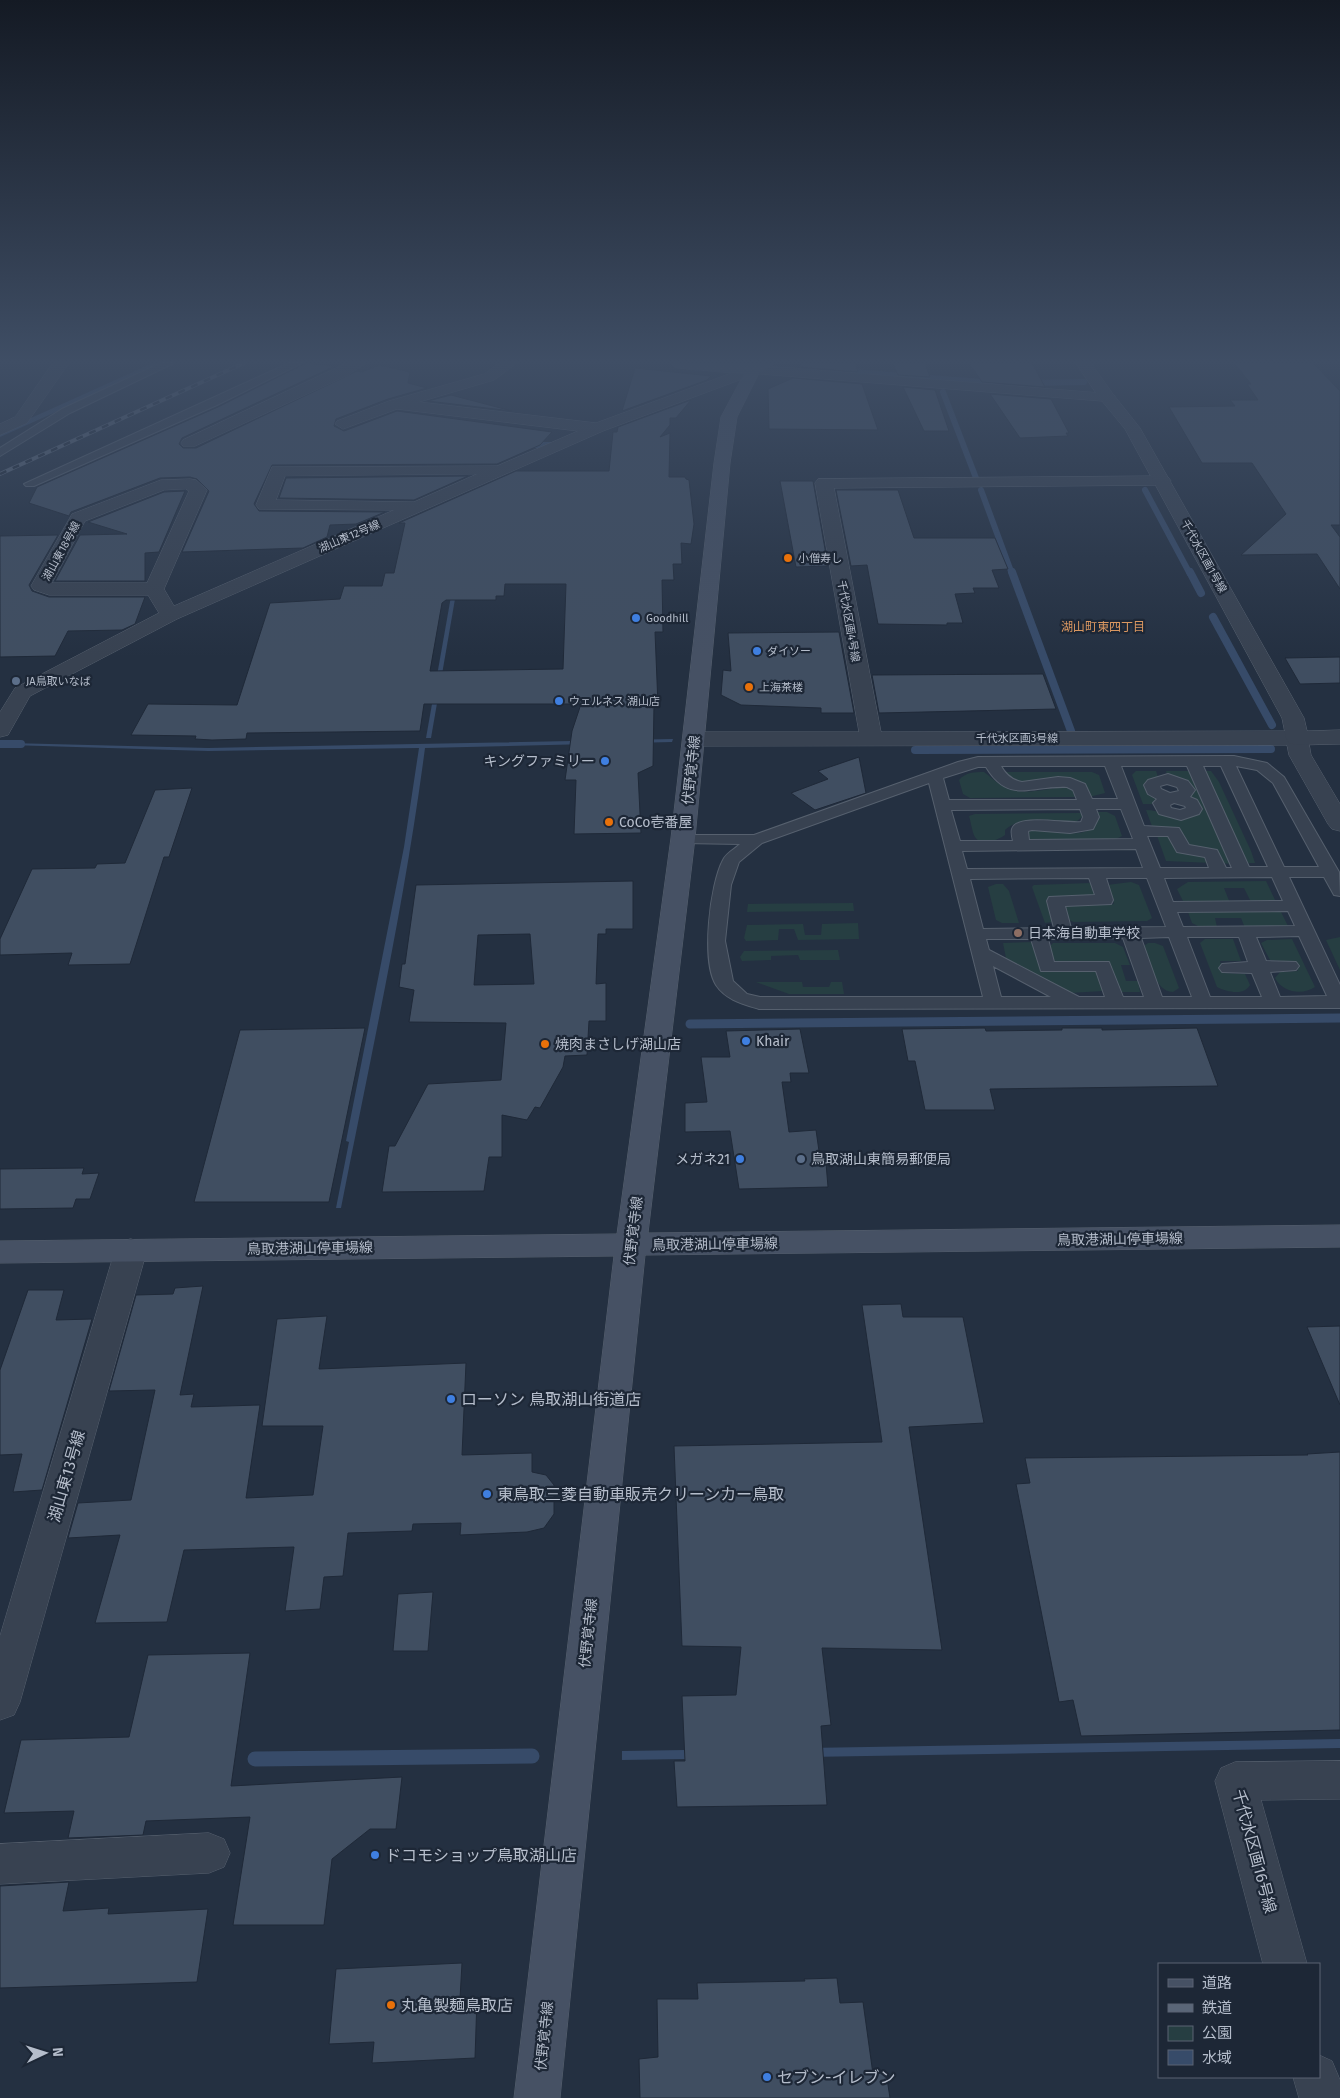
<svg xmlns="http://www.w3.org/2000/svg" width="1340" height="2098" font-family="'Fira Sans','Noto Sans JP',sans-serif">
  <style>
    .green { fill: #263e42 }
    .water { fill: #374b69 }
    .lines { fill: none; stroke-linecap: round; stroke-linejoin: round }
    .stream-far3 { stroke: #374b69; stroke-width: 6 }
    .stream-far2 { stroke: #374b69; stroke-width: 8 }
    .stream-far1 { stroke: #374b69; stroke-width: 9 }
    .stream { stroke: #374b69; stroke-width: 15 }
    .building { fill: #404e61; stroke: #1f2938; fill-rule: evenodd }
    .service-casing { stroke: #56606e; stroke-width: 2 }
    .minor-casing { stroke: #56606e; stroke-width: 1 }
    .tertiary-casing { stroke: #56606e; stroke-width: 1 }
    .secondary-casing { stroke: #56606e; stroke-width: 1 }
    .service { fill: #384251; fill-rule: evenodd }
    .minor { fill: #384251; fill-rule: evenodd }
    .tertiary { fill: #384251; fill-rule: evenodd }
    .secondary { fill: #465164; fill-rule: evenodd }
    .rail-casing { stroke: #5a6678; stroke-width: 4 }
    .rail { stroke: #1d2736; stroke-width: 2.5; stroke-dasharray: 7; stroke-linecap: butt }
    .food-dot { fill: #e8710a; stroke: #1d2736; stroke-width: 2 }
    .shop-dot { fill: #3f7fe0; stroke: #1d2736; stroke-width: 2 }
    .service-dot { fill: #5c6f8a; stroke: #1d2736; stroke-width: 2 }
    .education-dot { fill: #8d6e63; stroke: #1d2736; stroke-width: 2 }
    .labels { text-anchor: middle; stroke-width: 4.5; stroke-linejoin: round; paint-order: stroke }
    .far-street-label { font-size: 11px; fill: #b5bdcb; stroke: #1d2736 }
    .far-poi-label { font-size: 11px; fill: #b5bdcb; stroke: #1d2736; text-anchor: start }
    .far-neighbourhood-label { font-size: 12px; fill: #db9861; stroke: #1d2736 }
    .poi-label { font-size: 14px; fill: #b5bdcb; stroke: #1d2736; text-anchor: start }
    .street-label { font-size: 14px; fill: #b5bdcb; stroke: #1d2736 }
    .near-poi-label { font-size: 16px; fill: #b5bdcb; stroke: #1d2736; text-anchor: start }
    .near-street-label { font-size: 16px; fill: #b5bdcb; stroke: #1d2736 }
  </style>
  <rect width="100%" height="100%" fill="#243041"/>
  <g class="green">
    <polygon points="1136,771 1156,771 1158,777 1146,782 1147,792 1156,798 1152,804 1143,804 1132,775"/>
    <path d="M 1166,771 L 1191,771 L 1231,864 L 1220,863 L 1187,847 L 1177,828 L 1153,829 L 1146,810 C 1166,810 1173,825 1197,814 L 1189,797 L 1167,776 Z"/>
    <polygon points="1204,771 1211,771 1219,782 1251,851 1255,863 1247,863"/>
    <path d="M 984,772 C 992,778 1000,786 1010,789 C 1029,796 1052,786 1072,787 L 1075,797 L 970,798 L 963,794 L 959,780 C 966,772 974,772 984,772 Z"/>
    <polygon points="1002,772 1092,772 1099,775 1105,793 1089,797 1083,785 1020,783"/>
    <path d="M 1098,812 L 1107,812 L 1115,816 L 1122,836 L 1116,839 L 1030,841 L 1025,833 C 1047,822 1095,851 1098,812 Z"/>
    <path d="M 1081,813 L 1083,816 L 1075,823 C 1053,821 1023,814 1005,830 L 1005,835 C 998,840 981,847 975,837 C 972,832 971,822 969,816 L 975,814 Z"/>
    <polygon points="1170,832 1180,850 1209,855 1212,863 1166,861 1156,833"/>
    <polygon points="1266,881 1276,902 1251,902 1244,888 1224,888 1230,903 1184,903 1177,889 1188,882"/>
    <polygon points="1131,882 1139,885 1152,918 1147,921 1074,922 1066,919 1064,906 1114,904 1107,885"/>
    <polygon points="1091,883 1096,893 1093,896 1047,898 1052,922 1045,923 1032,887 1034,885"/>
    <polygon points="996,884 1003,884 1009,891 1019,923 1002,923 996,920 988,887"/>
    <polygon points="853,903 854,911 747,912 748,904"/>
    <polygon points="1273,909 1281,912 1288,926 1245,928 1241,918 1215,918 1217,927 1200,927 1192,923 1188,912 1191,910"/>
    <polygon points="858,923 859,939 798,940 794,929 779,929 778,940 746,941 744,938 747,925 803,924 805,935 821,935 822,924"/>
    <polygon points="1340,937 1340,970 1326,940"/>
    <path d="M 1205,939 L 1233,939 L 1241,961 L 1220,961 L 1223,973 L 1245,974 L 1250,985 C 1244,996 1227,992 1217,987 L 1200,943 Z"/>
    <path d="M 1292,939 L 1315,987 C 1302,996 1282,992 1275,978 L 1280,972 L 1298,971 L 1294,962 L 1270,960 L 1261,943 L 1267,940 Z"/>
    <polygon points="1034,942 1042,971 1097,971 1103,991 1070,993 1006,958 1003,943"/>
    <polygon points="1053,943 1115,943 1123,947 1130,965 1121,965 1126,981 1138,981 1140,992 1120,992 1111,968 1060,964 1053,959 1050,946"/>
    <path d="M 1148,943 L 1155,943 L 1163,946 L 1179,988 L 1173,992 C 1154,991 1150,962 1144,946 Z"/>
    <polygon points="838,950 840,960 800,960 798,955 771,956 771,960 742,961 740,957 744,951"/>
    <polygon points="756,982 802,982 803,987 829,987 831,982 842,982 844,994 789,994"/>
  </g>
  <g class="water">
    <polygon points="153,363 165,363 0,437 0,433 11,427"/>
    <polygon points="468,500 455,599 431,738 426,738"/>
    <path d="M 673,739 L 672,742 L 425,748 C 405,902 371,1055 341,1208 L 336,1208 L 349,1142 L 346,1141 L 404,847 L 419,748 L 208,751 L 9,745 L 10,743 L 208,748 Z"/>
    <polygon points="1340,1739 1340,1748 622,1760 622,1751"/>
  </g>
  <g class="lines">
    <g class="stream-far3">
      <polyline points="853,372 994,383"/>
      <polyline points="1031,383 1084,382"/>
      <polyline points="943,392 976,478"/>
      <polyline points="527,445 550,445"/>
      <polyline points="981,490 1012,574"/>
      <polyline points="1145,490 1190,574"/>
    </g>
    <g class="stream-far2">
      <polyline points="1012,572 1071,731"/>
      <polyline points="1190,572 1201,593"/>
      <polyline points="1213,617 1272,725"/>
      <polyline points="0,744 21,744"/>
      <polyline points="915,750 1271,749"/>
    </g>
    <polyline class="stream-far1" points="690,1024 1340,1018"/>
    <polyline class="stream" points="255,1759 532,1756"/>
  </g>
  <g class="building">
    <polygon points="306,363 335,366 182,438 179,444 183,448 196,448 357,371 362,372 379,365 410,372 408,383 427,388 388,399 336,419 334,426 344,431 397,411 552,432 540,445 497,464 272,465 254,504 259,511 385,512 356,524 330,525 327,537 303,548 182,552 209,491 197,479 190,477 160,478 71,512 69,516 29,503 37,487 218,407"/>
    <polygon points="801,363 855,363 858,372 799,367"/>
    <polygon points="892,363 925,363 930,377 898,375"/>
    <polygon points="969,363 1032,363 1045,387 982,382"/>
    <polygon points="1234,363 1313,363 1340,391 1340,525 1331,525 1340,537 1340,589 1317,554 1241,555 1286,514 1252,463 1202,463 1169,407 1235,406 1230,400 1258,400 1247,384 1251,384"/>
    <polygon points="635,368 711,376 707,380 622,411"/>
    <polygon points="793,378 862,384 878,430 769,429 768,389"/>
    <polygon points="903,387 935,390 949,431 924,431"/>
    <polygon points="990,394 1051,399 1069,433 1066,433 1068,436 1020,438"/>
    <polygon points="451,395 512,411 428,401"/>
    <path d="M 691,400 L 676,418 L 670,418 L 670,425 L 660,437 L 670,433 L 669,477 L 685,477 L 686,479 L 689,480 L 694,524 L 691,544 L 681,543 L 682,564 L 673,564 L 674,580 L 662,580 L 663,632 L 655,632 L 658,705 L 654,705 L 653,766 L 638,773 L 641,833 L 574,834 L 576,780 L 565,780 L 572,731 L 581,704 L 424,704 L 420,731 L 247,733 L 246,739 L 212,740 L 195,739 L 196,736 L 131,735 L 148,704 L 237,705 L 270,603 L 340,599 L 344,586 L 382,586 L 385,573 L 394,573 L 405,523 L 399,523 L 516,471 L 609,471 L 613,432 L 617,432 L 618,427 ZM 505,584 L 566,584 L 563,669 L 430,671 L 442,603 L 446,600 L 496,600 L 496,596 L 504,596 Z"/>
    <polygon points="468,476 414,500 279,498 286,478"/>
    <polygon points="780,481 813,481 828,566 796,567"/>
    <polygon points="836,490 898,490 914,538 995,538 1008,569 992,570 999,588 973,588 975,593 955,594 963,623 947,623 947,625 878,624 867,565 851,566"/>
    <polygon points="185,491 159,552 145,553 145,581 55,581 80,535 127,534 88,522 164,492"/>
    <polygon points="58,535 29,585 32,591 49,597 145,597 135,624 122,630 68,631 55,656 0,657 0,536"/>
    <polygon points="839,632 854,713 821,713 821,708 741,705 721,695 723,670 731,671 728,633"/>
    <polygon points="1340,657 1340,683 1300,684 1285,658"/>
    <polygon points="1043,674 1056,709 879,713 872,675"/>
    <polygon points="859,757 866,793 815,810 791,793 828,779 818,771"/>
    <polygon points="192,788 169,857 164,857 130,964 68,965 72,953 0,955 0,939 32,869 95,868 97,864 125,863 155,790"/>
    <path d="M 633,881 L 633,929 L 606,929 L 606,934 L 598,934 L 596,984 L 606,983 L 606,1021 L 589,1021 L 587,1055 L 565,1056 L 563,1067 L 540,1108 L 535,1107 L 527,1120 L 502,1115 L 502,1157 L 489,1157 L 484,1191 L 382,1192 L 389,1146 L 395,1146 L 428,1084 L 501,1080 L 506,1023 L 409,1022 L 414,990 L 399,987 L 402,964 L 405,964 L 416,885 ZM 530,934 L 534,984 L 474,985 L 478,935 Z"/>
    <polygon points="365,1028 329,1202 194,1202 240,1030"/>
    <polygon points="985,1028 986,1031 1062,1030 1062,1028 1102,1028 1102,1030 1197,1028 1218,1086 990,1089 995,1110 925,1110 915,1061 908,1061 902,1029"/>
    <polygon points="800,1029 809,1073 790,1073 791,1082 782,1082 789,1132 816,1130 819,1151 825,1151 828,1187 739,1189 730,1131 685,1132 685,1103 707,1102 701,1057 730,1057 726,1031"/>
    <polygon points="84,1168 82,1174 99,1173 90,1199 76,1199 73,1208 0,1209 0,1169"/>
    <polygon points="203,1286 180,1395 194,1394 191,1407 260,1405 246,1498 313,1495 323,1426 262,1426 277,1319 327,1316 319,1369 466,1363 462,1455 532,1453 532,1472 546,1475 554,1485 554,1514 544,1528 527,1532 460,1535 461,1523 413,1524 412,1531 348,1533 343,1576 324,1577 320,1609 285,1611 294,1547 184,1550 167,1622 95,1623 120,1535 68,1538 78,1503 131,1500 155,1390 109,1391 136,1295 173,1294 175,1288"/>
    <polygon points="28,1290 64,1290 56,1320 92,1319 42,1490 13,1492 22,1454 0,1455 0,1370"/>
    <polygon points="901,1304 903,1317 963,1317 984,1423 909,1427 942,1650 822,1648 831,1725 821,1726 827,1805 677,1807 674,1761 685,1761 682,1696 736,1695 741,1647 682,1646 674,1446 882,1442 862,1305"/>
    <polygon points="1340,1326 1340,1405 1307,1327"/>
    <polygon points="1340,1452 1340,1730 1081,1736 1073,1700 1059,1702 1016,1484 1030,1483 1025,1458 1308,1455 1307,1454"/>
    <polygon points="433,1592 428,1651 393,1651 398,1594"/>
    <polygon points="250,1653 231,1786 402,1777 396,1829 370,1829 332,1859 324,1925 233,1925 250,1817 146,1821 143,1835 68,1838 74,1811 4,1813 21,1740 129,1737 148,1655"/>
    <polygon points="69,1882 63,1911 109,1908 108,1914 208,1909 197,1982 0,1988 0,1886"/>
    <polygon points="462,1963 460,1999 477,1999 475,2058 372,2063 374,2042 329,2044 336,1969"/>
    <polygon points="837,1978 840,2003 863,2002 873,2074 886,2072 890,2098 640,2098 639,2059 658,2057 657,1999 698,1999 697,1983 805,1981 804,1979"/>
  </g>
  <g class="lines">
    <g class="service-casing">
      <g id="service">
        <polygon points="161,363 174,363 70,413 0,456 0,448 62,409"/>
        <polygon points="289,363 302,363 217,405 34,486 26,486 24,484"/>
        <path d="M 1234,756 L 1267,763 L 1284,777 L 1339,872 L 1340,896 L 1334,895 L 1324,877 L 1289,877 L 1340,985 L 1340,1008 L 759,1009 C 743,1004 726,1000 716,985 C 701,961 710,884 723,860 C 726,853 735,849 740,844 L 683,843 L 675,838 L 677,835 L 754,835 L 958,762 L 978,757 ZM 1001,766 L 1105,766 L 1118,799 L 1092,799 L 1085,784 L 1070,778 L 1058,777 L 1022,782 C 1012,780 1006,775 1001,766 ZM 1121,766 L 1187,766 L 1232,868 L 1226,868 L 1217,850 L 1189,845 L 1179,828 L 1144,826 ZM 1203,766 L 1221,766 L 1268,867 L 1249,867 ZM 1236,766 L 1257,770 L 1273,783 L 1319,867 L 1284,867 ZM 978,767 L 986,767 C 1009,805 1032,785 1067,787 L 1073,790 L 1077,800 L 949,800 L 943,778 ZM 929,783 L 983,997 L 760,997 L 747,994 L 733,981 L 725,941 L 731,885 L 739,862 L 762,843 ZM 1080,809 L 1083,817 L 1081,822 C 1068,824 1017,813 1012,829 C 1011,832 1012,837 1013,841 L 960,841 L 951,810 ZM 1096,809 L 1121,809 L 1133,839 L 1029,840 L 1028,831 L 1032,830 L 1070,833 L 1093,829 L 1099,817 ZM 1147,836 L 1168,836 L 1177,852 L 1205,857 L 1209,868 L 1160,868 ZM 1136,849 L 1143,868 L 967,869 L 962,851 ZM 1272,877 L 1283,901 L 1173,902 L 1164,878 ZM 1089,878 L 1095,895 L 1049,897 L 1047,901 L 1054,928 L 983,929 L 970,879 ZM 1106,878 L 1147,878 L 1166,927 L 1071,928 L 1065,906 L 1111,904 L 1113,900 ZM 1288,911 L 1295,926 L 1183,927 L 1177,912 ZM 1299,936 L 1327,996 L 1280,997 L 1270,972 L 1296,970 L 1299,966 L 1296,962 L 1266,961 L 1256,937 ZM 1169,937 L 1192,997 L 1162,997 L 1141,938 ZM 1187,937 L 1239,937 L 1248,962 L 1222,964 L 1219,968 L 1222,972 L 1252,973 L 1262,997 L 1210,997 ZM 1123,938 L 1144,997 L 1123,997 L 1109,962 L 1054,962 L 1048,939 ZM 986,939 L 1031,939 L 1041,971 L 1096,971 L 1105,997 L 1079,997 L 989,950 ZM 993,966 L 1051,997 L 1001,997 Z"/>
        <path d="M 1168,774 L 1188,781 L 1195,790 L 1190,797 L 1197,800 L 1202,809 L 1199,814 L 1181,820 L 1159,814 L 1153,803 L 1157,799 L 1148,794 L 1144,785 L 1148,780 ZM 1167,784 L 1177,787 L 1179,791 L 1170,793 L 1161,789 L 1160,786 ZM 1174,803 L 1185,806 L 1186,808 L 1180,810 L 1171,808 L 1170,805 Z"/>
      </g>
    </g>
    <g class="minor-casing">
      <g id="minor">
        <polygon points="53,363 69,363 27,423 0,435 0,424 15,417"/>
        <polygon points="347,363 366,363 348,375 195,446 183,446 181,443 183,440"/>
        <path d="M 499,363 L 517,363 L 494,380 L 419,402 L 596,423 L 748,367 L 753,365 L 761,370 L 758,373 L 603,431 L 177,619 L 30,696 L 8,735 L 0,737 L 0,712 L 15,688 L 159,613 L 148,595 L 49,595 L 34,590 L 31,586 L 72,514 L 161,480 L 190,479 L 196,480 L 207,490 L 164,589 L 174,606 L 394,510 L 259,509 L 256,505 L 272,467 L 497,466 L 578,431 L 397,409 L 343,429 L 335,424 L 337,421 L 389,401 L 484,374 ZM 477,474 L 414,502 L 276,500 L 285,476 ZM 186,489 L 189,491 L 147,583 L 52,583 L 85,521 L 164,490 Z"/>
        <polygon points="1076,363 1091,363 1115,397 1113,400 1101,400"/>
        <polygon points="1162,476 1168,477 1171,481 1168,485 834,488 881,732 1297,731 1305,733 1308,738 1311,755 1340,804 1340,831 1332,829 1328,824 1289,755 1287,745 694,746 686,744 683,739 686,734 694,732 859,732 815,483 818,479"/>
        <polygon points="131,1239 142,1242 147,1250 20,1702 14,1715 0,1720 0,1636 115,1250 120,1242"/>
        <polygon points="209,1833 224,1839 230,1853 224,1867 209,1873 0,1884 0,1844"/>
      </g>
    </g>
    <g class="tertiary-casing">
      <g id="tertiary">
        <polygon points="753,365 1113,394 1140,428 1304,718 1307,731 1340,730 1340,744 1297,745 1289,743 1286,738 1282,718 1125,429 1102,401 748,373 745,370 748,367"/>
        <polygon points="1340,1761 1340,1799 1261,1800 1307,1964 1263,1964 1215,1781 1221,1768 1235,1762"/>
        <polygon points="1319,2055 1332,2061 1340,2080 1340,2098 1299,2098 1293,2077 1319,2077"/>
      </g>
    </g>
    <g class="secondary-casing">
      <polygon id="secondary" points="670,363 774,364 759,373 737,417 730,463 695,838 648,1233 1340,1225 1340,1247 645,1255 560,2098 514,2098 614,1256 0,1263 0,1241 617,1234 671,838 714,463 721,417 744,374 677,368"/>
    </g>
    <use href="#service" class="service"/>
    <use href="#minor" class="minor"/>
    <use href="#tertiary" class="tertiary"/>
    <use href="#secondary" class="secondary"/>
    <g class="rail-casing">
      <polyline id="rail" points="0,474 244,363"/>
    </g>
    <use href="#rail" class="rail"/>
  </g>
  <linearGradient id="sky" x2="0" y2="1"><stop stop-color="#141a24"/><stop offset="0.55" stop-color="#3f4e65"/><stop offset="1" stop-color="#3f4e65" stop-opacity="0"/></linearGradient>
  <rect width="1340" height="657" fill="url(#sky)"/>
  <g class="food-dot">
    <circle cx="788" cy="558" r="5"/>
    <circle cx="749" cy="687" r="5"/>
    <circle cx="609" cy="822" r="5"/>
    <circle cx="545" cy="1044" r="5"/>
    <circle cx="391" cy="2005" r="5"/>
  </g>
  <g class="shop-dot">
    <circle cx="636" cy="618" r="5"/>
    <circle cx="757" cy="651" r="5"/>
    <circle cx="559" cy="701" r="5"/>
    <circle cx="605" cy="761" r="5"/>
    <circle cx="746" cy="1041" r="5"/>
    <circle cx="740" cy="1159" r="5"/>
    <circle cx="451" cy="1399" r="5"/>
    <circle cx="487" cy="1494" r="5"/>
    <circle cx="375" cy="1855" r="5"/>
    <circle cx="767" cy="2077" r="5"/>
  </g>
  <g class="service-dot">
    <circle cx="16" cy="681" r="5"/>
    <circle cx="801" cy="1159" r="5"/>
  </g>
  <circle class="education-dot" cx="1018" cy="933" r="5"/>
  <g class="labels">
    <g class="far-street-label">
      <text transform="translate(349 536) rotate(-23)" y="4">湖山東12号線</text>
      <text transform="translate(61 551) rotate(-61)" y="4">湖山東18号線</text>
      <text transform="translate(1204 556) rotate(61)" y="4">千代水区画1号線</text>
      <text transform="translate(849 621) rotate(80)" y="4">千代水区画4号線</text>
      <text x="1017" y="742">千代水区画3号線</text>
    </g>
    <g class="far-poi-label">
      <text x="798" y="562">小僧寿し</text>
      <text x="646" y="622">Goodhill</text>
      <text x="767" y="655">ダイソー</text>
      <text x="26" y="685">JA鳥取いなば</text>
      <text x="759" y="691">上海茶楼</text>
      <text x="569" y="705">ウェルネス 湖山店</text>
    </g>
    <g class="far-neighbourhood-label">
      <text x="1103" y="631">湖山町東四丁目</text>
    </g>
    <g class="poi-label">
      <text x="595" y="766" text-anchor="end">キングファミリー</text>
      <text x="619" y="827">CoCo壱番屋</text>
      <text x="1028" y="938">日本海自動車学校</text>
      <text x="756" y="1046">Khair</text>
      <text x="555" y="1049">焼肉まさしげ湖山店</text>
      <text x="730" y="1164" text-anchor="end">メガネ21</text>
      <text x="811" y="1164">鳥取湖山東簡易郵便局</text>
    </g>
    <g class="street-label">
      <text transform="translate(691 770) rotate(-84)" y="5">伏野覚寺線</text>
      <text transform="translate(633 1231) rotate(-83)" y="5">伏野覚寺線</text>
      <text transform="translate(1120 1239) rotate(-1)" y="5">鳥取港湖山停車場線</text>
      <text transform="translate(715 1244) rotate(-1)" y="5">鳥取港湖山停車場線</text>
      <text transform="translate(310 1248) rotate(-1)" y="5">鳥取港湖山停車場線</text>
      <text transform="translate(588 1633) rotate(-84)" y="5">伏野覚寺線</text>
      <text transform="translate(544 2036) rotate(-84)" y="5">伏野覚寺線</text>
    </g>
    <g class="near-poi-label">
      <text x="461" y="1405">ローソン 鳥取湖山街道店</text>
      <text x="497" y="1500">東鳥取三菱自動車販売クリーンカー鳥取</text>
      <text x="385" y="1861">ドコモショップ鳥取湖山店</text>
      <text x="401" y="2011">丸亀製麺鳥取店</text>
      <text x="777" y="2083">セブン-イレブン</text>
    </g>
    <g class="near-street-label">
      <text transform="translate(66 1476) rotate(-74)" y="6">湖山東13号線</text>
      <text transform="translate(1255 1851) rotate(75)" y="6">千代水区画16号線</text>
    </g>
  </g>
  <rect x="1158" y="1963" width="162" height="115" fill="#1d2736" stroke="#5a6372"/>
  <rect x="1168" y="1979" width="25" height="8" fill="#465164" stroke="#5a6372"/>
  <text x="1202" y="1988" font-size="15" fill="#b5bdcb">道路</text>
  <rect x="1168" y="2004" width="25" height="8" fill="#5a6678" stroke="#5a6372"/>
  <text x="1202" y="2013" font-size="15" fill="#b5bdcb">鉄道</text>
  <rect x="1168" y="2026" width="25" height="15" fill="#263e42" stroke="#5a6372"/>
  <text x="1202" y="2038" font-size="15" fill="#b5bdcb">公園</text>
  <rect x="1168" y="2050" width="25" height="15" fill="#374b69" stroke="#5a6372"/>
  <text x="1202" y="2063" font-size="15" fill="#b5bdcb">水域</text>
  <g transform="translate(45 2053) rotate(86)" stroke="#1d2736" stroke-width="4" paint-order="stroke">
  <path d="M0-4L9 19L0 12L-9 19Z" fill="#b5bdcb"/>
  <text y="-8" font-size="14" font-weight="bold" text-anchor="middle" fill="#b5bdcb">N</text>
  </g>
</svg>
